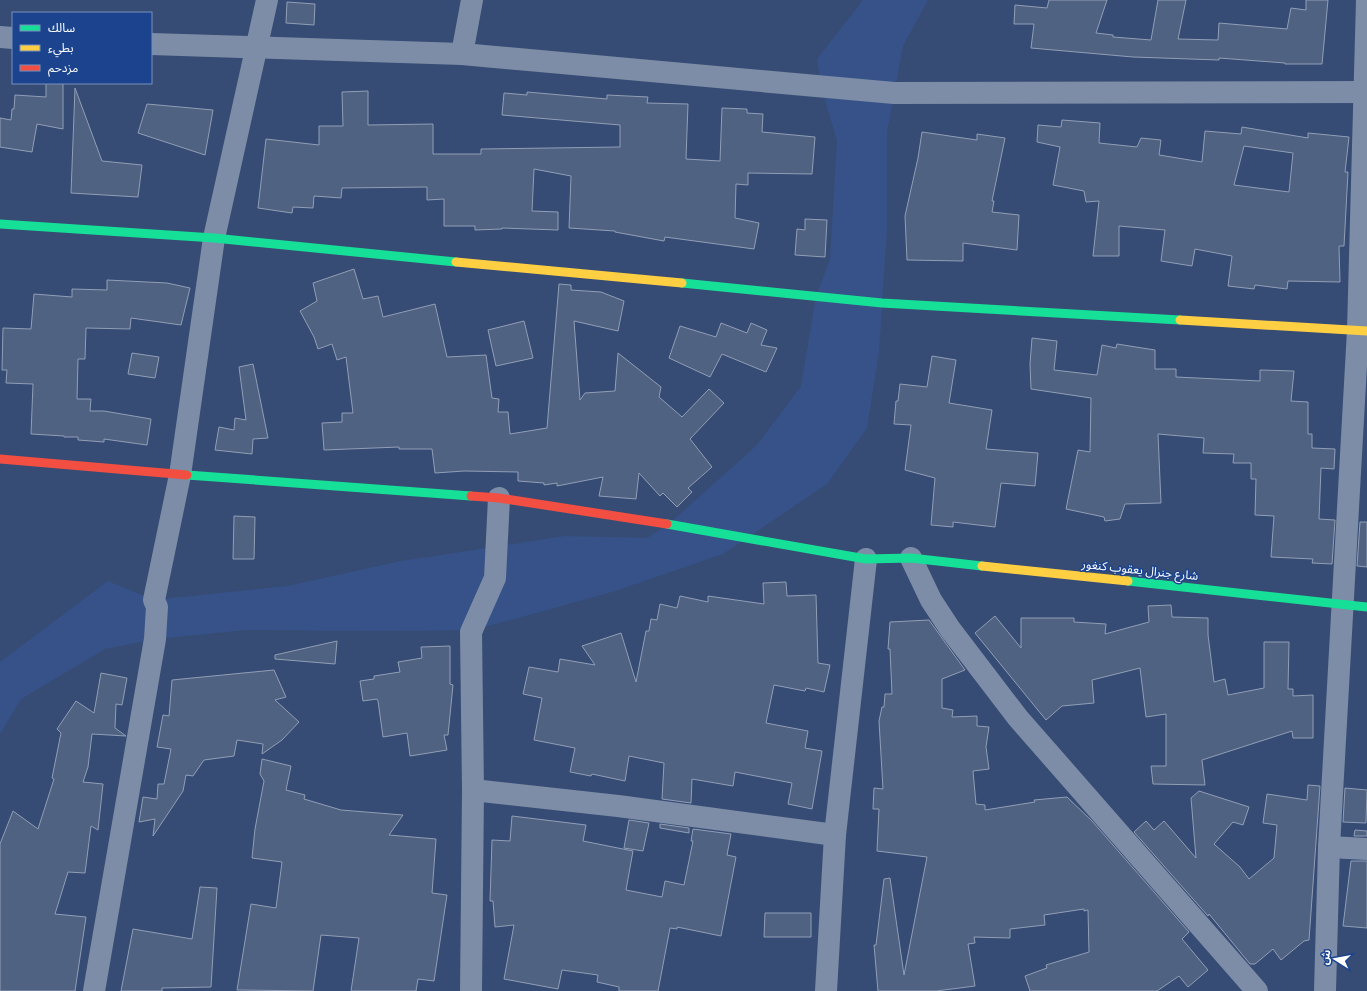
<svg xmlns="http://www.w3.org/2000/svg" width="1367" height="991" font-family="Cabin,'Noto Sans Arabic',sans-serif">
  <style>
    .water { fill: #365288 }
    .building { fill: #506282; stroke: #919eb6; fill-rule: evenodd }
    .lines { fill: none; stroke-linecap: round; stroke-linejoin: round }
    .street { stroke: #7d8da7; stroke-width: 22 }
    .fast { stroke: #16e098; stroke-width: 9 }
    .slow { stroke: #ffcf43; stroke-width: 9 }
    .jam { stroke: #f24e42; stroke-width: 9 }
    .labels { text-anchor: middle; stroke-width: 3; stroke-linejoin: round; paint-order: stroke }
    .street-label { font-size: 12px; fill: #fff; stroke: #1c448e }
  </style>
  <rect width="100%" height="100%" fill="#364c74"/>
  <polygon class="water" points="863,0 928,0 903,46 887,132 887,229 879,352 867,428 827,484 723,554 612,592 474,630 382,631 247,630 155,639 105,649 21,699 0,734 0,662 108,581 154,600 287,586 401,561 565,536 647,538 669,524 757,445 801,386 816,297 830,259 837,141 821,87 817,59"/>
  <g class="building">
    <polygon points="1049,0 1107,0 1096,33 1113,35 1113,37 1151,40 1158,0 1186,0 1178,39 1218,40 1219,23 1287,29 1291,8 1306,10 1306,0 1328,0 1322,64 1285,64 1285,63 1219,58 1219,60 1133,57 1031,48 1034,24 1014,24 1015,5 1047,8"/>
    <polygon points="287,2 315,4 314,25 286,23"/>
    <polygon points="46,83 63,83 63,129 37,124 32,152 0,147 0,118 11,120 12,109 14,109 15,95 46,97"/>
    <polygon points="75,88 102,161 142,165 138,197 71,193"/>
    <polygon points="368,91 368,125 433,124 433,154 481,154 481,149 620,147 620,125 502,115 504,93 527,95 527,92 607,99 607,95 648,97 647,103 688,104 686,159 720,161 722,108 747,109 747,113 763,114 762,132 815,137 812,174 748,173 748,185 736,184 735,218 759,223 754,249 665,237 664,241 615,232 615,231 569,228 571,176 534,169 532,211 558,212 558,230 502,228 502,229 475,230 475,226 444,226 444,199 427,200 427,187 342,188 341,198 314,196 313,208 293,207 292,213 258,208 266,139 319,145 319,126 343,126 342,92"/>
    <polygon points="147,104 213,110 205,155 138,133"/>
    <path d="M 1062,120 L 1100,123 L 1099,143 L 1137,147 L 1141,138 L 1161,140 L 1159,155 L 1202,162 L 1205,131 L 1241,134 L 1242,127 L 1308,138 L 1308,133 L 1349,137 L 1345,172 L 1348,172 L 1344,246 L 1339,246 L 1340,282 L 1288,281 L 1287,289 L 1255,285 L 1254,289 L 1228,286 L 1232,256 L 1195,249 L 1192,266 L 1161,261 L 1165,230 L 1119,226 L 1119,256 L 1093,256 L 1099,201 L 1086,202 L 1084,191 L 1053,185 L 1060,147 L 1037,142 L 1038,125 L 1061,127 ZM 1244,146 L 1293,153 L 1289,192 L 1234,185 Z"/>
    <polygon points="922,132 977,140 977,134 1005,138 992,201 994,201 992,212 1019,215 1017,250 963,243 963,261 907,260 905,216 918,158"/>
    <polygon points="805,219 827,220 825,257 795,255 797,229 805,230"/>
    <polygon points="354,269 363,299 378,296 383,317 435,304 447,357 486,355 492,398 499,399 498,412 508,412 510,434 547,428 559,284 571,285 571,290 601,292 624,301 618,331 574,321 580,400 585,393 615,391 618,353 661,387 659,397 682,417 709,389 724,403 690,439 712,467 688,488 692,492 677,507 663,493 660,496 639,473 636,499 599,496 603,477 557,486 557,483 544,485 544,483 518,481 518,472 464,471 435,473 432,449 399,449 399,447 324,450 322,423 342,422 342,413 353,413 346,357 337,360 332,344 318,349 314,337 300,311 317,301 313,283"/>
    <polygon points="107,280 167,283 190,288 181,325 131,318 130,329 86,328 85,359 78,359 77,399 91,399 90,411 104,411 151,419 147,445 104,439 104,442 78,440 78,437 64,437 64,436 31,434 33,384 6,383 7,370 2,370 3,328 31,329 34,294 72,297 72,289 107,290"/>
    <polygon points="524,321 533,358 496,366 488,330"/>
    <polygon points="721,323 747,333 751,323 767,330 761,345 777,348 766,372 722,354 710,377 669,358 680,326 716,337"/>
    <polygon points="1032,338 1057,341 1054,370 1097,375 1102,345 1116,348 1117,344 1155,350 1155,369 1176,369 1176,377 1260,381 1260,370 1294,371 1291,401 1308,402 1308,434 1312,434 1312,448 1335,449 1334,469 1321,468 1319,519 1335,520 1332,564 1312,563 1313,559 1271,557 1274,516 1255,515 1256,479 1251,479 1251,463 1233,463 1234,454 1203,453 1204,438 1158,434 1161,503 1125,504 1120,519 1105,521 1104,517 1066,509 1078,450 1090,452 1091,398 1031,389 1030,364"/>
    <polygon points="132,353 159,357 155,378 128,374"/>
    <polygon points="932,356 956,360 949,403 992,410 986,449 1038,453 1035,486 1001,483 995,527 953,522 953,527 931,525 935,478 905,470 911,425 894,424 896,401 898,401 900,384 927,387"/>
    <polygon points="253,364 268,438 253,439 252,454 215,450 219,427 234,430 235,418 246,420 239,367"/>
    <polygon points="234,516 255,517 254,559 233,559"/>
    <polygon points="1360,522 1367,522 1367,567 1357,566"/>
    <polygon points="786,582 787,596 816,595 818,663 830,665 824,692 806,688 805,691 774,685 766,723 808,731 805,748 822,751 812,809 788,804 792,783 735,772 733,786 692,779 691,803 662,799 664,763 629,756 625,781 592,774 591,776 570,772 575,748 534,740 542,698 523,694 529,667 558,672 560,659 595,665 582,646 621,633 636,682 646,631 649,631 651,619 657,620 660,604 677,608 680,596 708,602 708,596 764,604 763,583"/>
    <polygon points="1171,605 1172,617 1208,618 1208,635 1214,682 1225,679 1228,695 1264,688 1264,642 1289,642 1288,689 1293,689 1293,696 1313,695 1313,738 1293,738 1292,731 1202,760 1205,785 1153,784 1151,766 1166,766 1166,714 1146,717 1140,668 1092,680 1094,703 1062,706 1046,720 975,633 995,616 1021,648 1021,618 1074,618 1074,622 1106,624 1105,634 1149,622 1148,606"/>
    <polygon points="929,620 965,670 942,679 942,708 953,710 952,717 977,716 977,726 989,727 986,747 989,769 973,771 976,804 985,805 985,810 1035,802 1034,800 1067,797 1092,821 1189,932 1182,939 1208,970 1188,987 1179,976 1157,991 1030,991 1025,976 1047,968 1046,965 1089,952 1088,910 1084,911 1084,909 1044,915 1045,925 1010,929 1010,938 974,937 975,943 968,944 975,986 936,991 878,991 874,945 876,945 884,879 890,878 904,975 927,857 877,851 879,809 873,809 874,788 883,789 879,721 882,707 884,707 885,694 892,694 890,649 888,649 890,622"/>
    <polygon points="337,641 335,664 275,659 275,655"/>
    <polygon points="450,646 450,684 453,685 448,735 444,735 447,750 410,756 407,733 383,737 378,701 377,699 363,701 360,681 374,679 374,676 400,672 398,662 422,658 421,647"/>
    <polygon points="274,670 286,697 275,700 299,722 282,740 262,754 263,744 237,740 234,756 204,760 193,776 186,775 183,791 153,836 155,819 139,822 143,797 157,799 158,784 164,784 171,749 157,747 163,715 169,716 172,680"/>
    <polygon points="101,673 127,678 122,705 116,704 115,728 126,736 92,734 88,767 83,782 103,784 98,830 91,826 85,873 68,872 55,914 86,917 75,991 0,991 0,844 13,811 38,829 54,779 52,778 61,733 57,729 76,701 94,713"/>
    <polygon points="262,759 291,766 286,790 305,795 304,799 341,810 403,815 389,835 436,839 432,893 447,895 434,981 418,979 416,991 351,991 359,938 321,935 313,991 237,990 251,904 276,908 282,862 252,858 255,829 264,781 260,774"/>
    <polygon points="1308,785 1320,786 1309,940 1304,941 1281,960 1273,949 1255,964 1250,964 1209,914 1208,916 1134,832 1146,821 1154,830 1164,821 1196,858 1191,798 1199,791 1249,807 1243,825 1233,822 1214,844 1240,867 1249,879 1274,858 1277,825 1263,823 1267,794 1307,800"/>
    <polygon points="1345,788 1367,790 1366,823 1343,822"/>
    <polygon points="512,816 586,825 583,841 633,851 626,890 662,897 665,881 684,885 693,841 691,841 693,829 731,834 727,855 736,857 721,936 677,927 677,929 670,928 658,991 619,991 619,987 597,982 598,975 562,970 558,989 504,979 514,925 495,927 493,901 490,901 492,840 510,841"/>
    <polygon points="629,820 649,823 643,851 624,848"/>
    <polygon points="660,824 689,828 689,833 660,828"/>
    <polygon points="1355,830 1367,831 1367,836 1354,836"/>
    <polygon points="1351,861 1367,861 1367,928 1343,926"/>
    <polygon points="200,887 217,888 211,987 162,988 162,991 121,991 133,929 192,939"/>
    <polygon points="765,913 811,913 811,937 764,937"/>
  </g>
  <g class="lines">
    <g class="street">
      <polyline points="0,37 13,38"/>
      <polyline points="151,44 462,54 894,93 1367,92"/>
      <polyline points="462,54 472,0"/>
      <polyline points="911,558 931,600 950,629 1018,718 1257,991"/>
      <polyline points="473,790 618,806 835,835"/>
      <polyline points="1329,847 1367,849"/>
      <polyline points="94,991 155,639 157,607 154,600 180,475 214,238 267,0"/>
      <polyline points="471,991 473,790 471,632 495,578 499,498"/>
      <polyline points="826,991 835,835 866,559"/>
      <polyline points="1325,991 1329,847 1358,330 1367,0"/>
    </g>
    <g class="fast">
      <polyline points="0,224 214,238 456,262"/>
      <polyline points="682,283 882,303 1180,320"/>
      <polyline points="187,475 471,496"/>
      <polyline points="667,524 866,559 911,558 982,566"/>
      <polyline points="1128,581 1367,607"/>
    </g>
    <g class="slow">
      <polyline points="456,262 682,283"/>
      <polyline points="1180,320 1367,331"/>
      <polyline points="982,566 1128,581"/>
    </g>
    <g class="jam">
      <polyline points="0,459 187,475"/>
      <polyline points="471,496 499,498 667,524"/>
    </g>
  </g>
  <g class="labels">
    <g class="street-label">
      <text transform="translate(1140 570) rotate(6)" y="4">شارع جنرال يعقوب كنغور</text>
    </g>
  </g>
  <rect x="12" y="12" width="140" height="72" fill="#1c448e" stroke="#778fbb"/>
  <rect x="20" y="25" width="20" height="6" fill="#16e098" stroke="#778fbb"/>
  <text x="48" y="32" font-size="12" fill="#ffffff">سالك</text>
  <rect x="20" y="45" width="20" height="6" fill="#ffcf43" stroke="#778fbb"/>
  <text x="48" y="52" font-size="12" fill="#ffffff">بطيء</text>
  <rect x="20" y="65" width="20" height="6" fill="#f24e42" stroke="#778fbb"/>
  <text x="48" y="72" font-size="12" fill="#ffffff">مزدحم</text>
  <g transform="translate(1335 959) rotate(281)" stroke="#1c448e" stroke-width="3" paint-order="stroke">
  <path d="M0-3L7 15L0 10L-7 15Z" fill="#ffffff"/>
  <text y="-6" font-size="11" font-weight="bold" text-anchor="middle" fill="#ffffff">ش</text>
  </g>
</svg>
